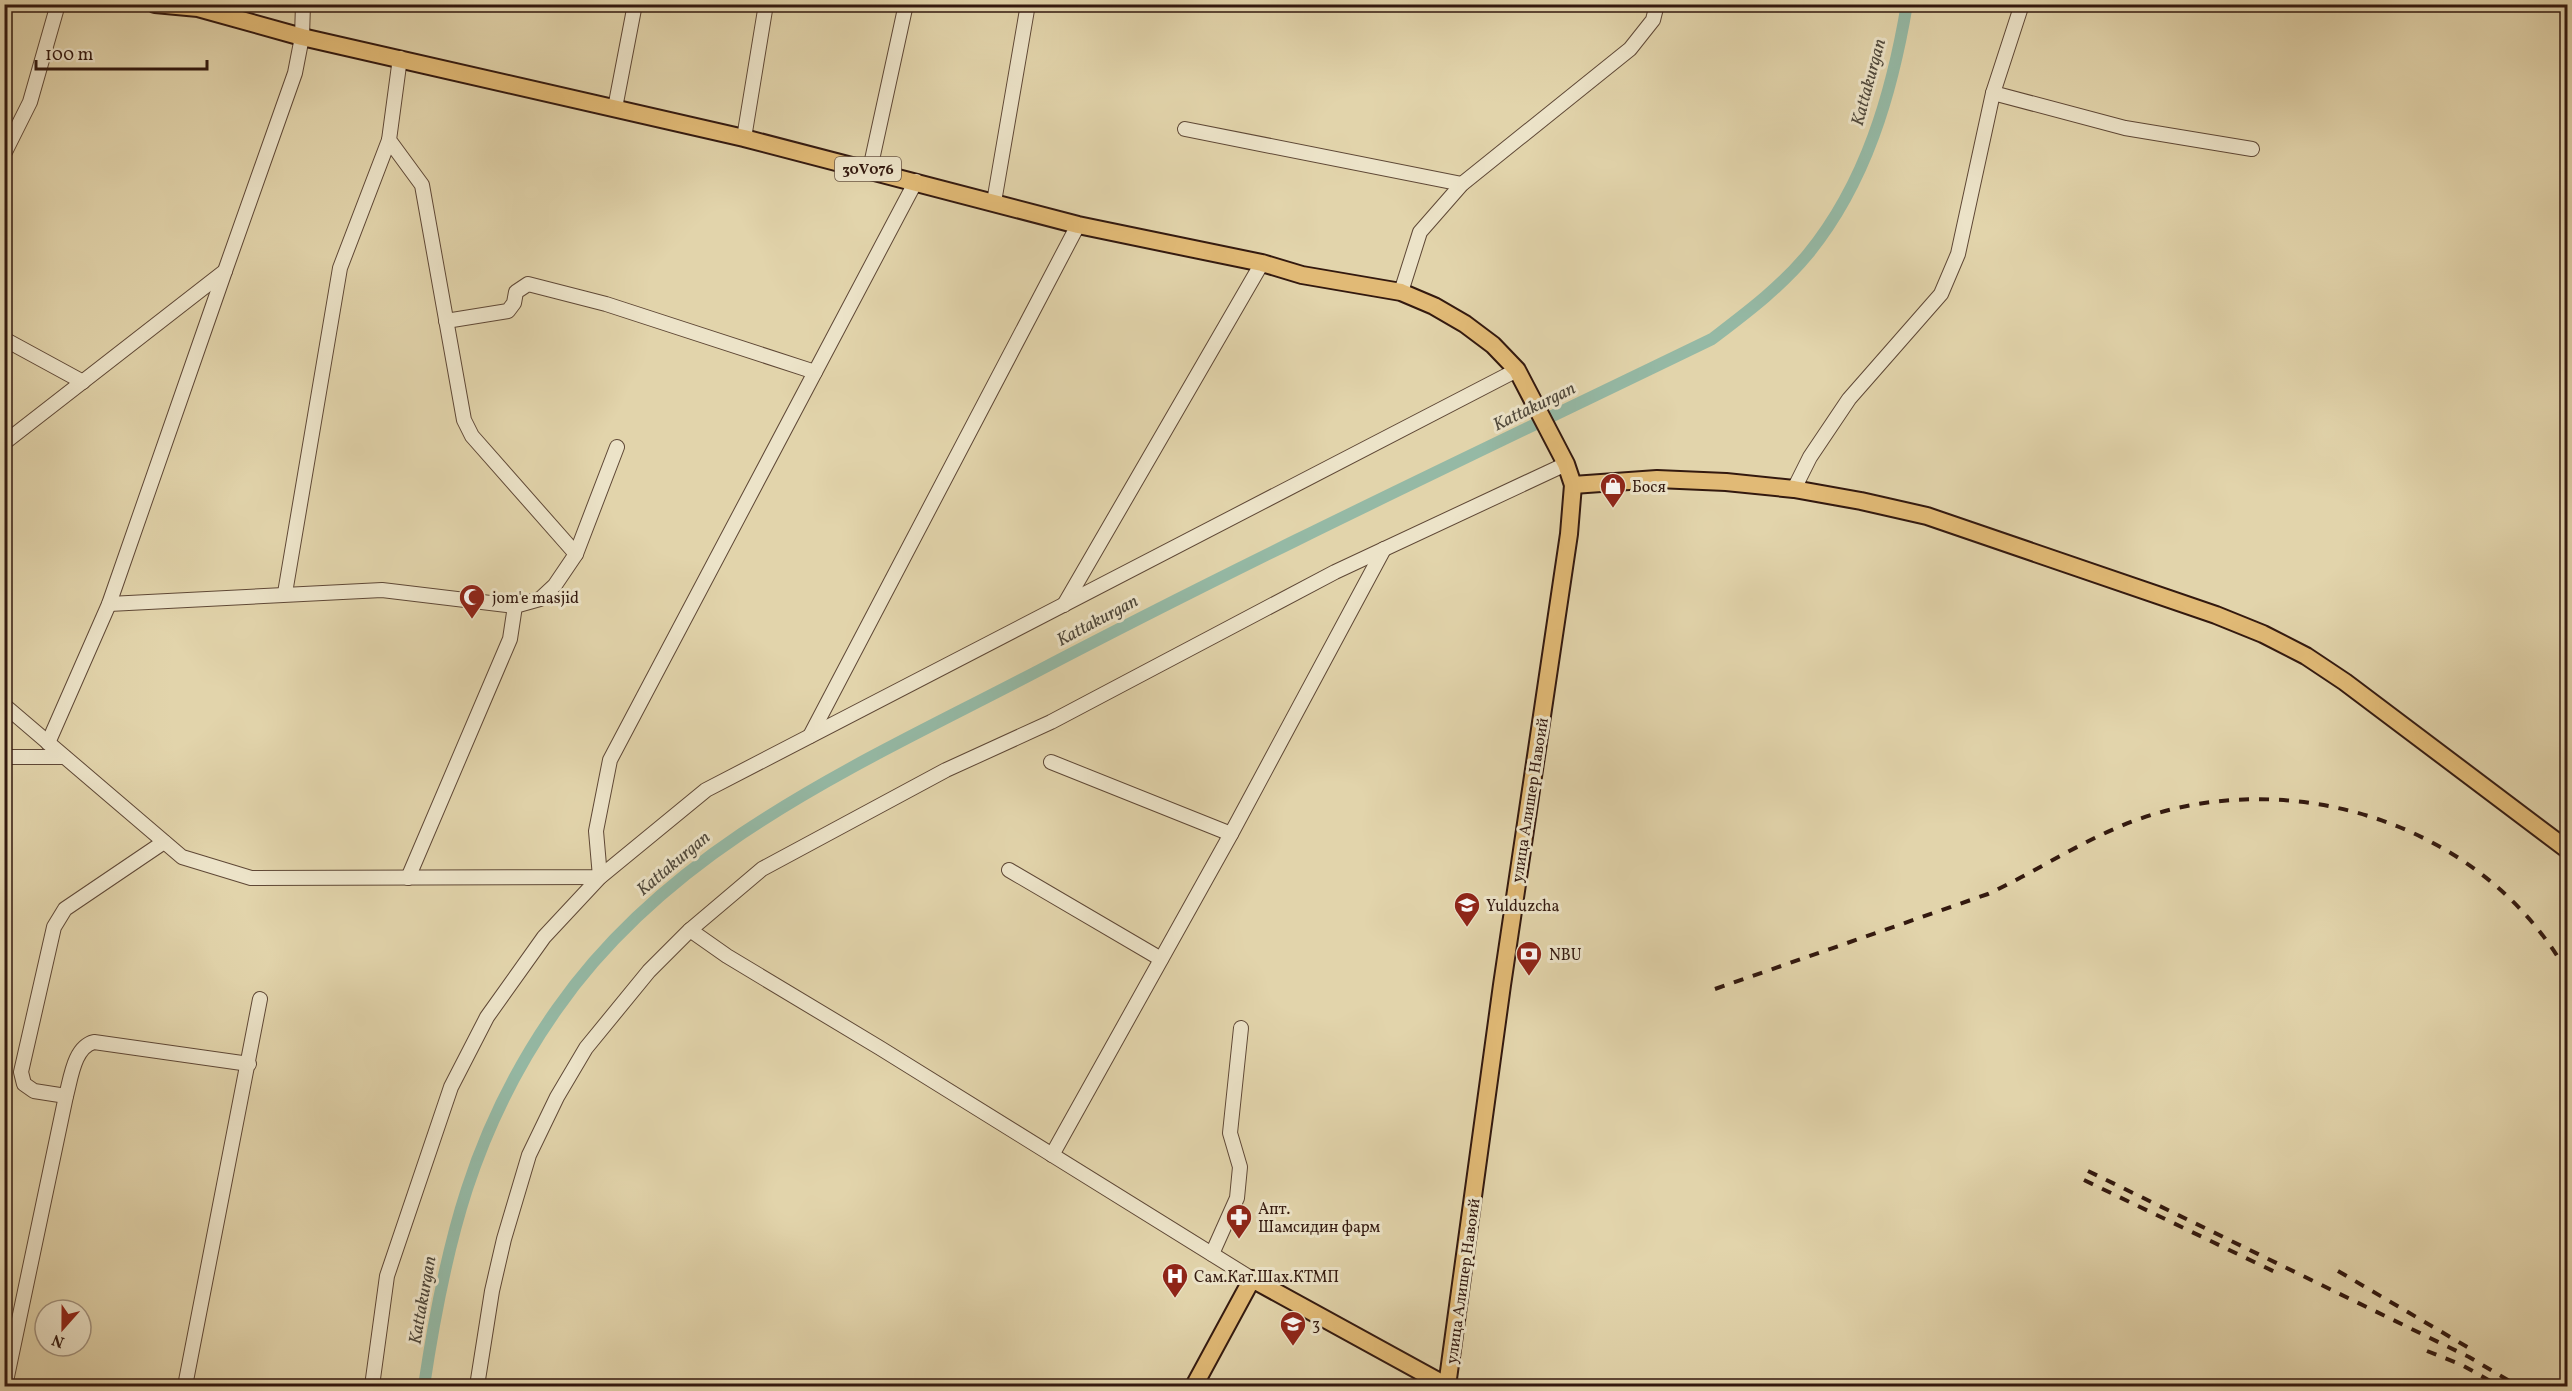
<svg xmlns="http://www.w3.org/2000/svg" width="2572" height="1391" font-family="Vollkorn,serif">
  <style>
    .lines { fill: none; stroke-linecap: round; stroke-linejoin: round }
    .canal { stroke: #95b9a5; stroke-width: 12 }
    .minor-casing { stroke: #5f4836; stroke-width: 16 }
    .major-casing { stroke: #33190f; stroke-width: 20 }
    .minor { stroke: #ece3c8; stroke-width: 14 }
    .major { stroke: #e1ba76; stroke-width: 16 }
    .rail { stroke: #33190f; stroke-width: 4; stroke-dasharray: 10 10; stroke-linecap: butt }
    .labels { text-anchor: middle; stroke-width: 6; stroke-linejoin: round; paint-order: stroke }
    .shield { fill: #ece3c8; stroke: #6a5646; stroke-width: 1.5 }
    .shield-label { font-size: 15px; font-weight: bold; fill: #33190f }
    .poi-label { font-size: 16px; fill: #33190f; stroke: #ece3c8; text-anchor: start }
    .street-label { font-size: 16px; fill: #33190f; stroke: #ece3c8 }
    .water-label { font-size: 18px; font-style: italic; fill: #50493c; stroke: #ece3c8 }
  </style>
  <rect width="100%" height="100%" fill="#e2d4ab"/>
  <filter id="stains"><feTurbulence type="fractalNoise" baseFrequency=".00333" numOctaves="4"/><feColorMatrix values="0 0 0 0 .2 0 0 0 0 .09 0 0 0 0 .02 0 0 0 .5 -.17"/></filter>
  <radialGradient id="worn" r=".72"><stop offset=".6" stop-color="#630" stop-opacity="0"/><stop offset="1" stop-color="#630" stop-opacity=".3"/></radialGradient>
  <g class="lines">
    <path class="canal" d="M 424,1386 C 445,1245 473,1128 557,1009 C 673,843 860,764 1034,673 C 1257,556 1485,449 1712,339 C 1746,313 1781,287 1808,254 C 1866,183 1892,93 1907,4"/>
    <g class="minor-casing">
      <g id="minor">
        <polyline points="400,58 389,140 422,185 464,420 472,436 576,554"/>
        <polyline points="1993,93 2125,128 2252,149"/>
        <polyline points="615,108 635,4"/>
        <polyline points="1185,129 1462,184"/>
        <polyline points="744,138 766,4"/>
        <polyline points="4,154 30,102 58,4"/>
        <polyline points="870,169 906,4"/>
        <polyline points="994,202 1028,4"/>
        <polyline points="1401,292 1420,232 1462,184 1630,49 1653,20 1657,4"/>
        <polyline points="446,321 508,311 514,303 516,292 528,284 606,304 815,372"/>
        <polyline points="4,339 83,382"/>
        <polyline points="4,443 225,271 295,73 302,37 303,4"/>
        <polyline points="1794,489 1810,457 1849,399 1941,294 1958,254 1993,93 2022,4"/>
        <polyline points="285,593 340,268 389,140"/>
        <polyline points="109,604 382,590 515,606 540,599 555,585 576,554 617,447"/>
        <polyline points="1064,605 1262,263"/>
        <polyline points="4,705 182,857 251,878 600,877 596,831 610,760 916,181"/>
        <polyline points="810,736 1078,225"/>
        <polyline points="48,743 109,604 225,271"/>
        <polyline points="4,757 64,757"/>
        <polyline points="1051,762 1231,834"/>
        <polyline points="1009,870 1161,959"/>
        <polyline points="408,878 510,639 515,606"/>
        <polyline points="690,930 727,956 880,1048 1252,1279"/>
        <polyline points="66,1096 34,1091 24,1084 21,1072 54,927 65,909 164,842"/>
        <polyline points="1052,1155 1231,834 1384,549"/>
        <polyline points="1212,1254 1237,1198 1240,1167 1230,1133 1241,1028"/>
        <path d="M 5,1386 L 66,1096 C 71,1078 74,1047 94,1042 L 249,1064"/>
        <polyline points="185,1386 260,999"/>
        <polyline points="372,1386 387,1276 451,1087 487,1017 544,937 600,877 706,790 1517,370"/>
        <polyline points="477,1386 492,1291 504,1239 529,1155 557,1097 586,1048 649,971 690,930 762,869 946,770 1051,722 1335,572 1566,464"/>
      </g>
    </g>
    <g class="major-casing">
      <g id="major">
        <polyline points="155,4 198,8 302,37 744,138 1078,225 1262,263 1302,275 1401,292 1434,306 1465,324 1493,345 1517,370 1566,464 1573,485 1569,534 1502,985 1447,1386"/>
        <polyline points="1573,485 1657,479 1726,482 1794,489 1861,501 1927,516 2216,615 2263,634 2306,656 2345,682 2568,850"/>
        <polyline points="1194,1386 1252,1279 1447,1386"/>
      </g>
    </g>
    <use href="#minor" class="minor"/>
    <use href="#major" class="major"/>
    <g class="rail">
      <path d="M 1715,989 L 1988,894 C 2039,870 2086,838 2139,819 C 2296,764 2486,826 2568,974"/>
      <polyline points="2088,1171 2469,1357 2518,1386"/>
      <polyline points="2084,1180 2275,1272"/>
      <polyline points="2338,1271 2474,1351"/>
      <polyline points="2427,1351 2462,1365 2499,1386"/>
    </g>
  </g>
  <defs>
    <g id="shop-pin" transform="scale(1.35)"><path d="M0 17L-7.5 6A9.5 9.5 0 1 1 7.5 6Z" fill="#8f2418" stroke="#ece3c8"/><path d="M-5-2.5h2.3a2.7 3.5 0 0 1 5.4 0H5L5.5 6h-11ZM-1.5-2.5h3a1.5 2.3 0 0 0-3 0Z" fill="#fff"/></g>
    <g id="mosque-pin" transform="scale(1.35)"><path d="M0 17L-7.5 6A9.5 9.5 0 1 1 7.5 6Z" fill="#8f2418" stroke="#ece3c8"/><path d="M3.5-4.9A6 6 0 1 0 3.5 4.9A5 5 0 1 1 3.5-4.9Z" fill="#fff"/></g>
    <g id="school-pin" transform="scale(1.35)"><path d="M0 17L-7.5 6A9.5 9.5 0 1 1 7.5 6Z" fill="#8f2418" stroke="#ece3c8"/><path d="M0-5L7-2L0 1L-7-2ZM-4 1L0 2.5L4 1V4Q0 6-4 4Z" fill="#fff"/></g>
    <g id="bank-pin" transform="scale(1.35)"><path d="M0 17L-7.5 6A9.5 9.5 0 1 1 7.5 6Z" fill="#8f2418" stroke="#ece3c8"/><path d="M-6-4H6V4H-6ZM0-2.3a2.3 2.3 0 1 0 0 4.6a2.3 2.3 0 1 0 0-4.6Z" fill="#fff"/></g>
    <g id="pharmacy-pin" transform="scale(1.35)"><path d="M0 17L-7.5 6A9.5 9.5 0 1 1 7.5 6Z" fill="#8f2418" stroke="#ece3c8"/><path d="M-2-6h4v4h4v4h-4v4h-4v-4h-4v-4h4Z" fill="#fff"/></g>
    <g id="hospital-pin" transform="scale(1.35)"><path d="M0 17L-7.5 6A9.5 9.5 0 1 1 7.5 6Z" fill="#8f2418" stroke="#ece3c8"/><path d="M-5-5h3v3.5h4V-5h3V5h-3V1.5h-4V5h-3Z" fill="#fff"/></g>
  </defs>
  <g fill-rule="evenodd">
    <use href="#shop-pin" x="1613" y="486"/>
    <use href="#mosque-pin" x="472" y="597"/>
    <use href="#school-pin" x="1467" y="905"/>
    <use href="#bank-pin" x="1529" y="954"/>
    <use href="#pharmacy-pin" x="1239" y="1217"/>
    <use href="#hospital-pin" x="1175" y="1276"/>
    <use href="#school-pin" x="1293" y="1324"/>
  </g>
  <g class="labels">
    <rect class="shield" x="835" y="157" width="66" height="24" rx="4.5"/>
    <g class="shield-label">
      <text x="868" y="174">30V076</text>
    </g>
    <g class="poi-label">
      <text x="1632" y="492">Бося</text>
      <text x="492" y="603">jom'e masjid</text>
      <text x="1486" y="911">Yulduzcha</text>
      <text x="1549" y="960">NBU</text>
      <text x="1258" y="1214">Апт.<tspan x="1258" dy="18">Шамсидин фарм</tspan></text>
      <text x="1194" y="1282">Сам.Кат.Шах.КТМП</text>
      <text x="1312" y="1330">3</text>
    </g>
    <g class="street-label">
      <text transform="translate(1529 800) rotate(-81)" y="6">улица Алишер Навоий</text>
      <text transform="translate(1462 1281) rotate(-82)" y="6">улица Алишер Навоий</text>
    </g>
    <g class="water-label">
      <text transform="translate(1868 82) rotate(-75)" y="6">Kattakurgan</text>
      <text transform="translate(1534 406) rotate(-26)" y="6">Kattakurgan</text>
      <text transform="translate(1097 620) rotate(-28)" y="6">Kattakurgan</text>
      <text transform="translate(673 863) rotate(-40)" y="6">Kattakurgan</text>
      <text transform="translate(422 1300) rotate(-80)" y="6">Kattakurgan</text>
    </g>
  </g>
  <rect width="2572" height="1391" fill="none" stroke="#e2d4ab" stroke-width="24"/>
  <rect x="6" y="6" width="2560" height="1379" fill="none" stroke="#33190f" stroke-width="3"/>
  <rect x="12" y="12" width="2548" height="1367" fill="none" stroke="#33190f" stroke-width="1.5"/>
  <g transform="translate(63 1328) rotate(201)"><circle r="28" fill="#ece3c8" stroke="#a2927e" stroke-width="1.5"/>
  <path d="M0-4.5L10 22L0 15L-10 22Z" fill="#8f2418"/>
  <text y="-9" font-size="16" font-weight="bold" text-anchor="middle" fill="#33190f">N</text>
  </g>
  <path d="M36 60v9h171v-9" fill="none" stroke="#33190f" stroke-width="3"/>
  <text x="45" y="60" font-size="18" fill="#33190f" stroke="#ece3c8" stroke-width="4.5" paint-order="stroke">100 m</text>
  <rect width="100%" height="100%" filter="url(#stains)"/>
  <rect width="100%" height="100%" fill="url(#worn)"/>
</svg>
